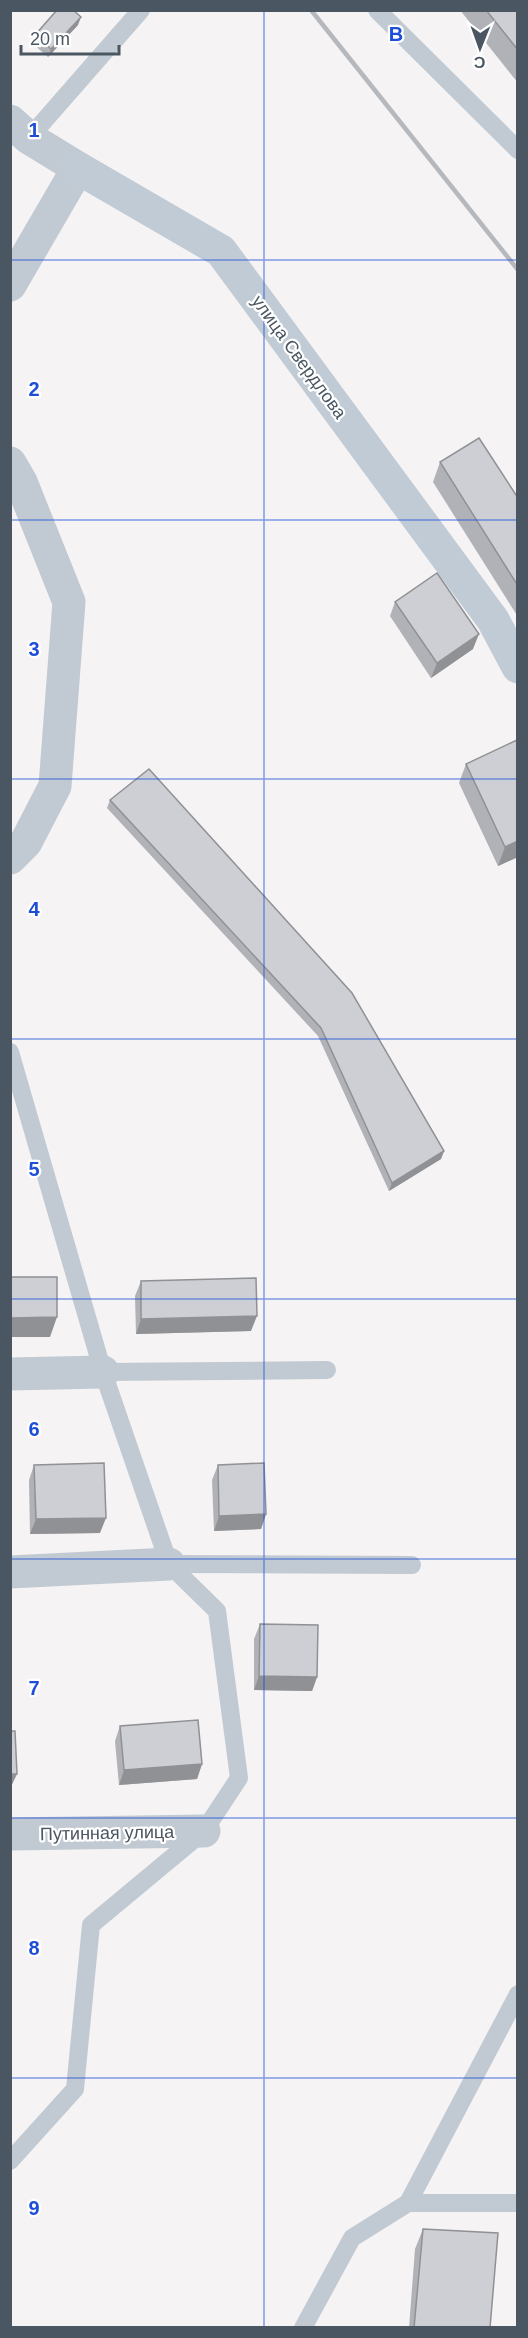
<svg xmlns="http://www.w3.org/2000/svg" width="528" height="2338" font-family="Arial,sans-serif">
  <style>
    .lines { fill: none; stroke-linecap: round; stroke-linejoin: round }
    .lane { stroke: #c1cad2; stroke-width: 18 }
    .street { stroke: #c1cad2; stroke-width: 33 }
    .secondary { stroke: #c1cbd6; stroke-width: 33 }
    .rail { stroke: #b5b8bd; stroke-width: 4.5 }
    .wall { fill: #b0b2b7 }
    .shaded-wall { fill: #909195 }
    .building { fill: #cdcfd5; stroke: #909195; stroke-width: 1.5 }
    .grid { fill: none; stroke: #1d4ed8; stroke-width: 1.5; stroke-opacity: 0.55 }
    .labels { text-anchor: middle; stroke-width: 4.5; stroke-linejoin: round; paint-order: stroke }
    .street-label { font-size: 18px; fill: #4a5661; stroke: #fff }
    .grid-label { font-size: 20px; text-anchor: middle; font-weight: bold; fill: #1d4ed8; stroke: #fff; stroke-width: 4.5; stroke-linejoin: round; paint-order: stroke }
  </style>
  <rect width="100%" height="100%" fill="#f5f3f3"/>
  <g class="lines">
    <g class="lane">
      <polyline points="377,10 518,150"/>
      <polyline points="29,138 141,10"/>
      <polyline points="10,1052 103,1372 169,1564 217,1611 239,1778 204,1831 91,1925 75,2089 10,2161"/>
      <polyline points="103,1372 327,1370"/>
      <polyline points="169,1564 412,1565"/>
      <polyline points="408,2203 518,1994"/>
      <polyline points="303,2328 352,2238 408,2203 518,2203"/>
    </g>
    <g class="street">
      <polyline points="10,121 29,138 78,168 10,285"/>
      <polyline points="10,463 21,482 69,602 55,786 26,842 10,858"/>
      <polyline points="10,1374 103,1372"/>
      <polyline points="10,1572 169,1564"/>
      <polyline points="10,1834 204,1831"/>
    </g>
    <polyline class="secondary" points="78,168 221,251 493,620 518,667"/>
    <polyline class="rail" points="311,10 518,270"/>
  </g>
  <g class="wall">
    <polygon points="460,10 518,10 518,83"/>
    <polygon points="78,25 48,57 32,43 35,35"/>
    <polygon points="440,462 518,498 518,617 433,482"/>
    <polygon points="395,602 473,649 431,678 390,616"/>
    <polygon points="518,742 518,857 498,866 459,783 466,764"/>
    <polygon points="110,800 444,1151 441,1159 389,1191 318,1036 107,808"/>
    <polygon points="141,1281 251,1331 136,1334 135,1296"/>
    <polygon points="34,1465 100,1533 30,1534 29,1480"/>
    <polygon points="218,1465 266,1514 261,1529 214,1531 212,1480"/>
    <polygon points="260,1624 317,1677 312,1691 254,1690 254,1639"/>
    <polygon points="120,1726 202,1764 197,1779 119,1785 115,1741"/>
    <polygon points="423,2229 490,2328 409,2328 415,2249"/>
  </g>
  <g class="shaded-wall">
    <polygon points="81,17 78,25 48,57 51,49"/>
    <polygon points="479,634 473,649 431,678 437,663"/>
    <polygon points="518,841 518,857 498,866 505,847"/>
    <polygon points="444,1151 441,1159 389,1191 392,1183"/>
    <polygon points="257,1316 251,1331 136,1334 141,1319"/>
    <polygon points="57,1317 50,1337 10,1337 10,1318"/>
    <polygon points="266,1514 261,1529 214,1531 219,1516"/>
    <polygon points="106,1518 100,1533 30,1534 36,1519"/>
    <polygon points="259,1676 317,1677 312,1691 254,1690"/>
    <polygon points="202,1764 197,1779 119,1785 124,1770"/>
    <polygon points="10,1774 17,1774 10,1789"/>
  </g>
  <g class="building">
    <polygon points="57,10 73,10 81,17 51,49 35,35"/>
    <polygon points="486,10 518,10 518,50"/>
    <polygon points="479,438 518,498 518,586 440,462"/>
    <polygon points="437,573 479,634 437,663 395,602"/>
    <polygon points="517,740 518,841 505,847 466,764"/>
    <polygon points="149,769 352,993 444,1151 392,1183 321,1028 110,800"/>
    <polygon points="10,1277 57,1277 57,1317 10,1318"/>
    <polygon points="256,1278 257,1316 141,1319 141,1281"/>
    <polygon points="104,1463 106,1518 36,1519 34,1465"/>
    <polygon points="264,1463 266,1514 219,1516 218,1465"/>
    <polygon points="260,1624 318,1625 317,1677 259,1676"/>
    <polygon points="198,1720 202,1764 124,1770 120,1726"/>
    <polygon points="10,1731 15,1731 17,1774 10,1774"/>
    <polygon points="423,2229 498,2233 490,2328 414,2328"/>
  </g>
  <path class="grid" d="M 264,10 L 264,2328M 10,260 L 518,260M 10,520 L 518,520M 10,779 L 518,779M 10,1039 L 518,1039M 10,1299 L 518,1299M 10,1559 L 518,1559M 10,1818 L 518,1818M 10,2078 L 518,2078"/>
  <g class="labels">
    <g class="street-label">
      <text transform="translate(299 357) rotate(54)" y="6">улица Свердлова</text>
      <text transform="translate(107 1833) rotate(-1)" y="6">Путинная улица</text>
    </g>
  </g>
  <g class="grid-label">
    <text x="396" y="41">B</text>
    <text x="34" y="137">1</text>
    <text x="34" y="396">2</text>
    <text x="34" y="656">3</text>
    <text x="34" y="916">4</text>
    <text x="34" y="1176">5</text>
    <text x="34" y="1436">6</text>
    <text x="34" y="1695">7</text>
    <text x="34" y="1955">8</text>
    <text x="34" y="2215">9</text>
  </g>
  <rect width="528" height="2338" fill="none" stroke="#4a5661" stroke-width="24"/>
  <g transform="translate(480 48) rotate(181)" stroke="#ffffff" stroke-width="4.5" paint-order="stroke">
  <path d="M0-4.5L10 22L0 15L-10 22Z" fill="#4a5661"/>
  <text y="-9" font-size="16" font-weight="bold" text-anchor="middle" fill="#4a5661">С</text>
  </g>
  <path d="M21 45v9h98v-9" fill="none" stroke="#4a5661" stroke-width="3"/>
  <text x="30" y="45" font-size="18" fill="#4a5661" stroke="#ffffff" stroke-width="4.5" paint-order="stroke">20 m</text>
</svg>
